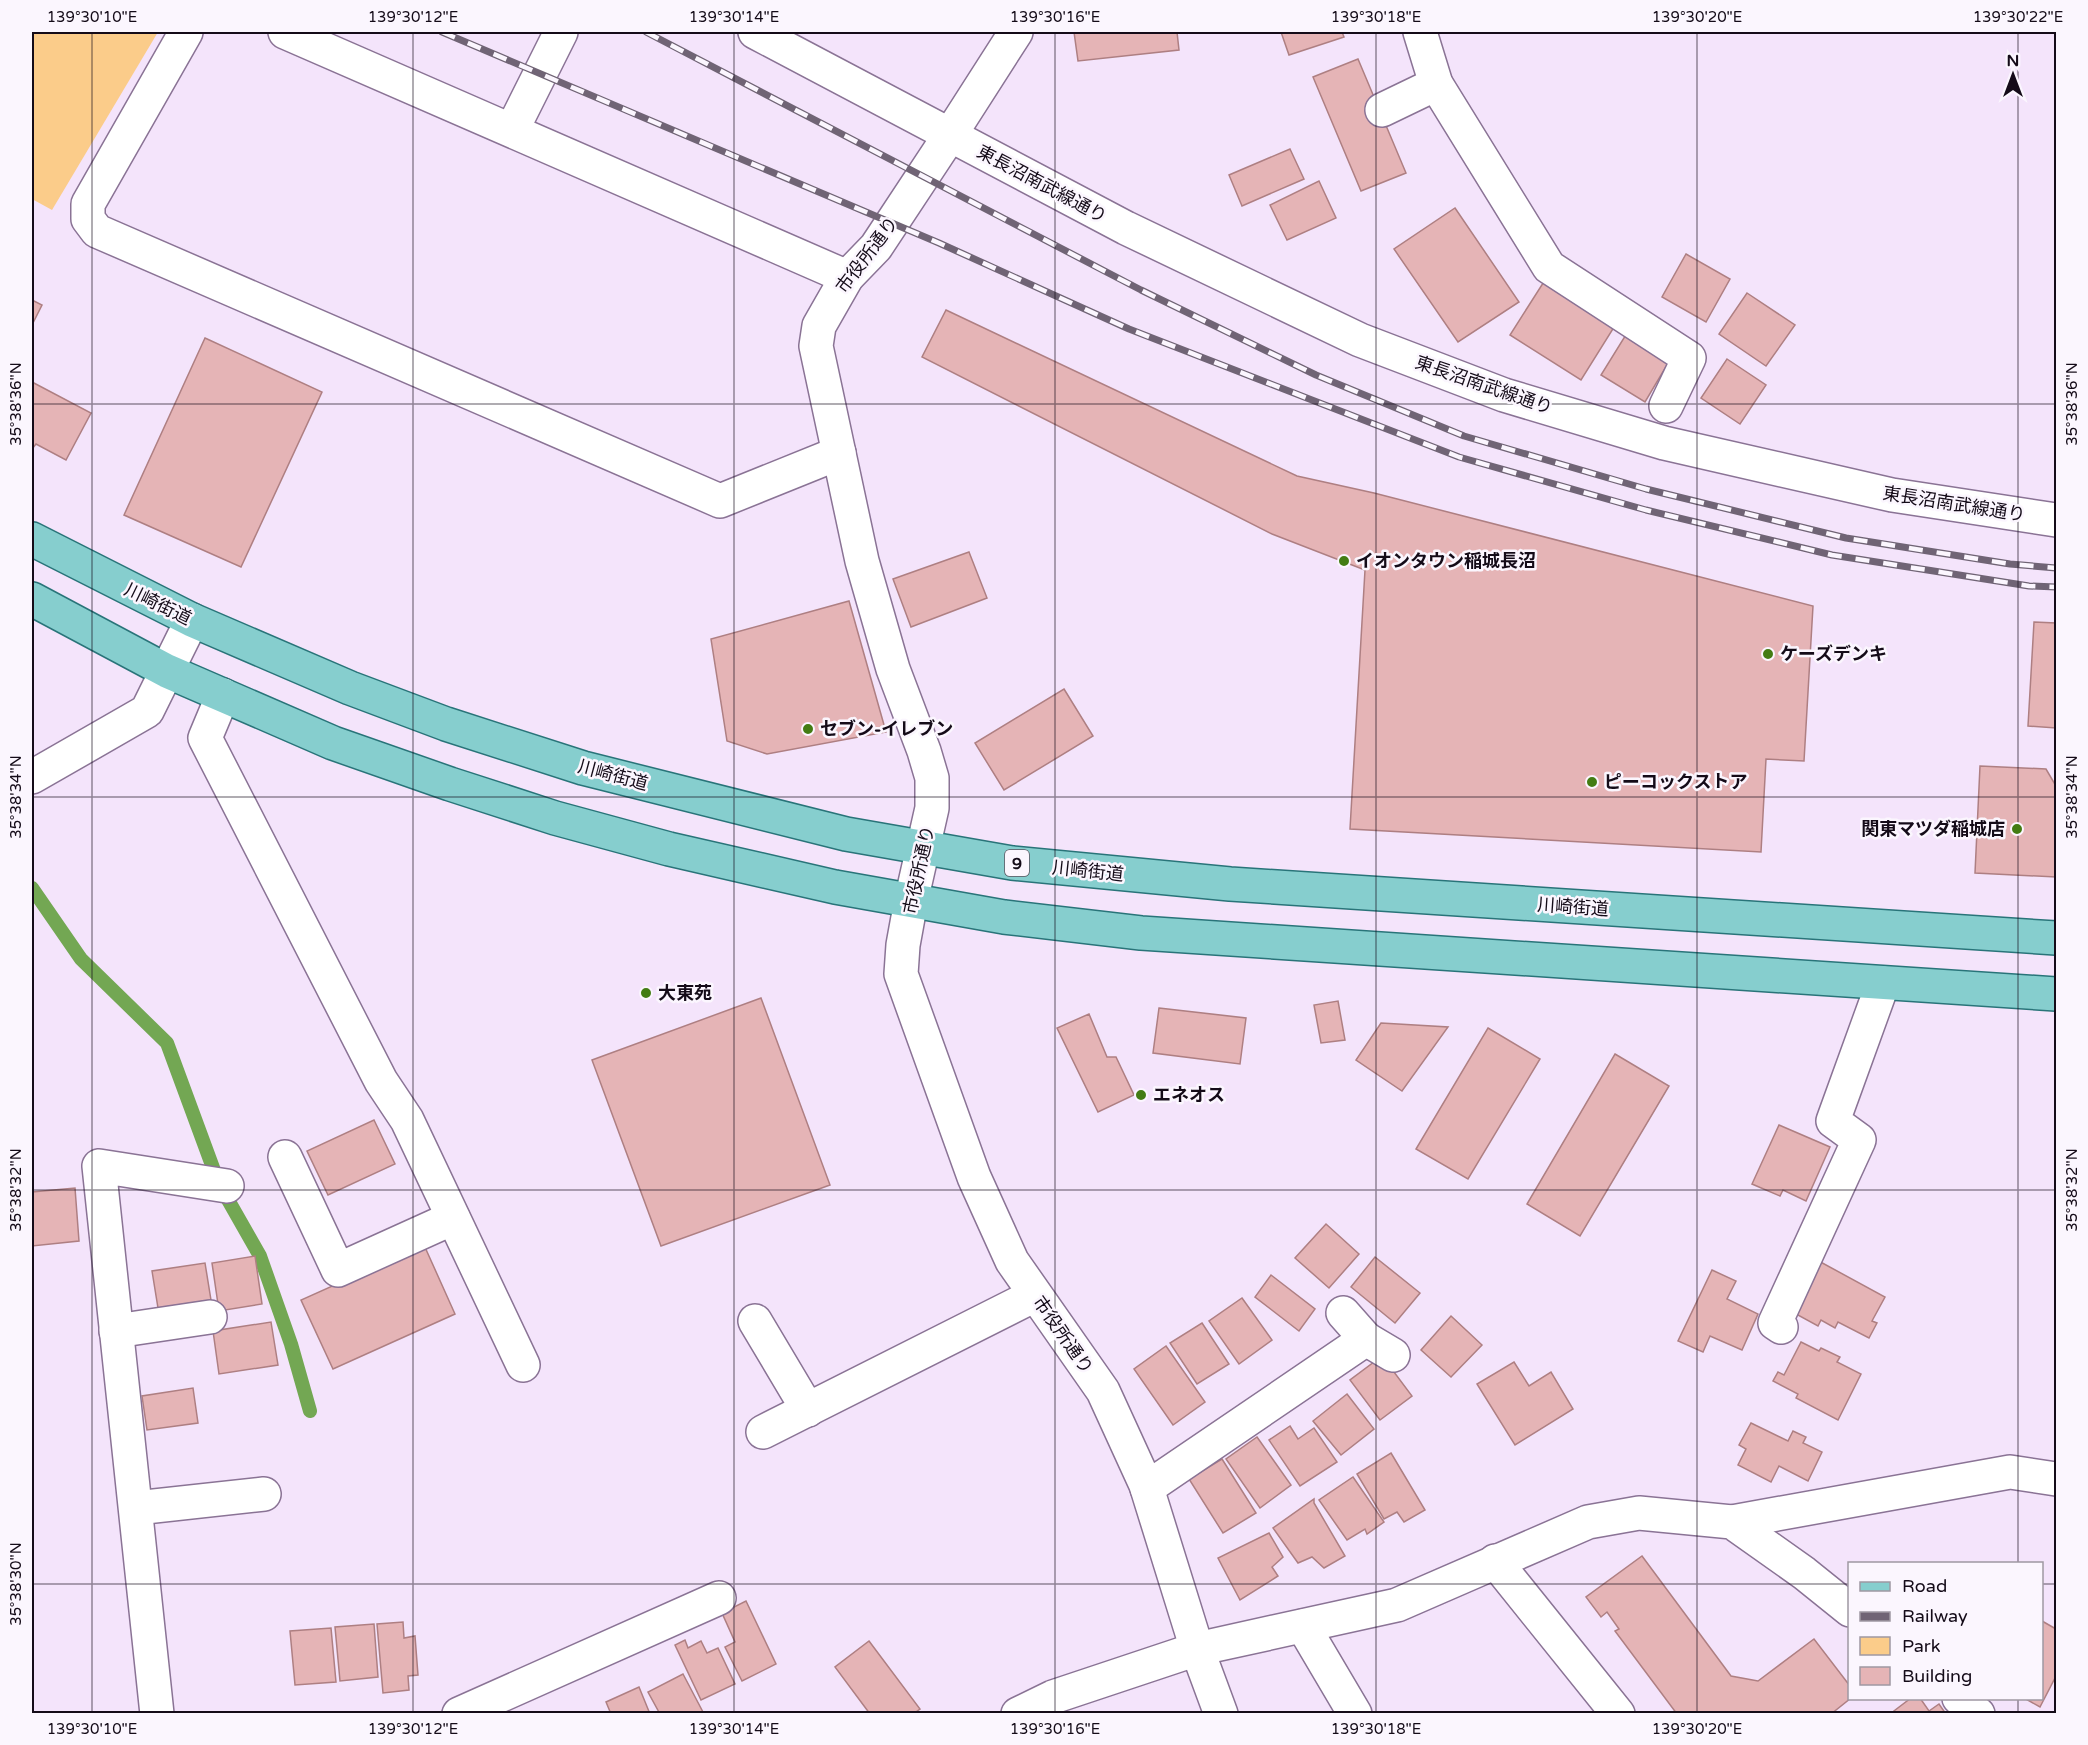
<svg xmlns="http://www.w3.org/2000/svg" width="2088" height="1745" font-family="'Varela Round','Noto Sans JP',sans-serif">
  <style>
    .green { fill: #fbcc8a }
    .lines { fill: none; stroke-linecap: round; stroke-linejoin: round }
    .stream { stroke: #73a753; stroke-width: 14 }
    .building { fill: #e5b4b6; stroke: #ae7f82; stroke-width: 1.5 }
    .minor-casing { stroke: #8a7395; stroke-width: 36 }
    .major-casing { stroke: #297479; stroke-width: 36 }
    .minor { stroke: #fff; stroke-width: 33 }
    .major { stroke: #86cece; stroke-width: 33 }
    .rail-casing { stroke: #706475; stroke-width: 7 }
    .rail { stroke: #fbf6fe; stroke-width: 4.5; stroke-dasharray: 14; stroke-linecap: butt }
    .ticks { fill: none; stroke: #140b18; stroke-width: 1.5; stroke-opacity: 0.45 }
    .poi-dot { fill: #437c13; stroke: #fbf6fe; stroke-width: 2 }
    .labels { text-anchor: middle; stroke-width: 5; stroke-linejoin: round; paint-order: stroke }
    .shield { fill: #fbf6fe; stroke: #59525d; stroke-width: 1.5 }
    .shield-label { font-size: 16px; font-weight: bold; fill: #140b18 }
    .street-label { font-size: 18px; fill: #140b18; stroke: #fbf6fe }
    .poi-label { font-size: 18px; font-weight: bold; fill: #140b18; stroke: #fbf6fe; text-anchor: start }
    .neatline { fill: none; stroke: #140b18; stroke-width: 2 }
    .ticks-label { font-size: 15px; text-anchor: middle; fill: #140b18 }
  </style>
  <rect width="100%" height="100%" fill="#f4e4fb"/>
  <polygon class="green" points="32,32 158,32 52,210 32,199"/>
  <g class="lines">
    <g class="stream">
      <polyline points="32,888 81,959 167,1043 216,1176"/>
      <polyline points="227,1198 260,1256 291,1344 310,1411"/>
    </g>
  </g>
  <g class="building">
    <polygon points="1074,32 1177,32 1179,50 1078,61"/>
    <polygon points="1281,32 1342,32 1344,37 1289,55"/>
    <polygon points="1358,59 1406,173 1361,191 1313,77"/>
    <polygon points="1290,149 1304,179 1242,206 1229,175"/>
    <polygon points="1319,181 1336,218 1287,240 1270,205"/>
    <polygon points="1455,208 1519,302 1458,342 1394,249"/>
    <polygon points="1686,254 1730,279 1706,322 1662,297"/>
    <polygon points="1545,280 1616,324 1581,380 1510,335"/>
    <polygon points="1747,293 1795,325 1766,366 1719,334"/>
    <polygon points="32,300 42,305 32,325"/>
    <polygon points="946,310 1297,476 1374,493 1813,606 1804,761 1766,759 1761,852 1350,829 1365,570 1272,534 922,357"/>
    <polygon points="1627,333 1670,360 1645,402 1601,375"/>
    <polygon points="205,338 322,392 241,567 124,515"/>
    <polygon points="1727,359 1766,385 1740,424 1701,398"/>
    <polygon points="32,382 91,413 66,460 36,444 32,449"/>
    <polygon points="969,552 987,598 911,627 893,579"/>
    <polygon points="849,601 886,732 767,754 727,741 711,639"/>
    <polygon points="2034,622 2056,623 2056,728 2028,726"/>
    <polygon points="1064,689 1093,736 1004,790 975,743"/>
    <polygon points="1980,766 2046,769 2056,786 2056,877 1975,873"/>
    <polygon points="761,998 830,1185 661,1246 592,1060"/>
    <polygon points="1338,1001 1345,1040 1321,1043 1314,1005"/>
    <polygon points="1159,1008 1246,1018 1240,1064 1153,1053"/>
    <polygon points="1089,1014 1107,1057 1116,1057 1134,1095 1098,1112 1057,1028"/>
    <polygon points="1381,1023 1448,1027 1402,1091 1356,1060"/>
    <polygon points="1488,1028 1540,1059 1468,1179 1416,1149"/>
    <polygon points="1615,1054 1669,1086 1580,1236 1527,1204"/>
    <polygon points="374,1120 395,1164 328,1195 307,1151"/>
    <polygon points="1779,1125 1830,1147 1806,1201 1783,1190 1780,1196 1752,1184"/>
    <polygon points="75,1188 79,1241 32,1246 32,1192"/>
    <polygon points="1326,1224 1359,1254 1329,1288 1295,1258"/>
    <polygon points="424,1245 455,1314 333,1369 301,1300"/>
    <polygon points="255,1256 262,1304 219,1311 212,1263"/>
    <polygon points="1375,1257 1420,1293 1395,1323 1351,1287"/>
    <polygon points="1815,1259 1885,1297 1872,1321 1877,1323 1869,1338 1838,1322 1835,1328 1821,1320 1818,1326 1796,1314 1803,1302 1794,1297"/>
    <polygon points="205,1263 211,1300 158,1308 152,1271"/>
    <polygon points="1712,1270 1736,1281 1727,1299 1758,1314 1742,1350 1710,1336 1703,1352 1678,1341"/>
    <polygon points="1271,1275 1315,1309 1299,1331 1255,1297"/>
    <polygon points="1242,1298 1272,1340 1239,1364 1209,1321"/>
    <polygon points="1451,1316 1482,1345 1451,1377 1421,1350"/>
    <polygon points="271,1322 278,1365 219,1374 213,1331"/>
    <polygon points="1202,1323 1229,1364 1197,1384 1170,1343"/>
    <polygon points="1801,1342 1819,1351 1821,1348 1840,1357 1837,1362 1861,1374 1838,1420 1796,1398 1798,1394 1773,1381 1778,1372 1784,1375"/>
    <polygon points="1166,1346 1205,1402 1173,1425 1134,1369"/>
    <polygon points="1382,1356 1412,1396 1380,1420 1350,1380"/>
    <polygon points="1514,1362 1529,1386 1551,1372 1573,1409 1515,1445 1477,1384"/>
    <polygon points="193,1388 198,1423 147,1430 142,1396"/>
    <polygon points="1347,1394 1374,1429 1341,1455 1313,1421"/>
    <polygon points="1751,1423 1788,1441 1793,1431 1806,1437 1803,1443 1822,1452 1808,1481 1779,1466 1771,1482 1738,1465 1746,1449 1739,1445"/>
    <polygon points="1290,1426 1298,1439 1314,1428 1337,1462 1300,1486 1269,1440"/>
    <polygon points="1257,1437 1291,1485 1260,1508 1226,1459"/>
    <polygon points="1391,1453 1425,1510 1404,1522 1397,1512 1384,1519 1357,1474"/>
    <polygon points="1222,1459 1256,1513 1223,1533 1189,1479"/>
    <polygon points="1353,1477 1384,1522 1367,1534 1365,1529 1347,1540 1319,1500"/>
    <polygon points="1314,1499 1314,1503 1345,1556 1324,1568 1312,1557 1298,1563 1273,1528"/>
    <polygon points="1269,1533 1283,1557 1272,1567 1278,1576 1240,1600 1218,1558"/>
    <polygon points="1642,1556 1731,1676 1758,1681 1814,1639 1850,1686 1850,1698 1851,1698 1831,1714 1677,1714 1615,1631 1619,1629 1607,1612 1601,1617 1586,1597"/>
    <polygon points="746,1601 776,1664 742,1681 725,1647 735,1642 722,1613"/>
    <polygon points="2042,1621 2056,1629 2056,1676 2040,1707 2024,1698 2042,1698"/>
    <polygon points="403,1622 404,1638 415,1636 418,1675 408,1676 409,1690 383,1693 377,1624"/>
    <polygon points="374,1624 378,1677 340,1681 335,1627"/>
    <polygon points="331,1628 336,1682 295,1685 290,1631"/>
    <polygon points="685,1640 688,1648 701,1641 707,1653 718,1648 735,1684 701,1700 675,1645"/>
    <polygon points="869,1641 920,1709 913,1714 870,1714 835,1667"/>
    <polygon points="683,1674 704,1714 660,1714 648,1692"/>
    <polygon points="639,1687 650,1714 611,1714 606,1702"/>
    <polygon points="1911,1698 1920,1698 1929,1711 1939,1704 1946,1714 1890,1714"/>
  </g>
  <g class="lines">
    <g class="minor-casing">
      <g id="minor">
        <polyline points="186,32 88,204 88,219 97,231 720,501 839,453"/>
        <polyline points="285,32 847,277"/>
        <polyline points="755,32 1126,228 1360,340 1504,395 1664,443 1892,495 2056,520"/>
        <polyline points="1016,32 950,135 876,247 847,277 819,326 816,346 862,561 893,669 924,751 932,778 932,808 911,901 903,945 901,974 974,1177 1012,1261 1103,1391 1146,1485 1197,1649 1221,1714"/>
        <polyline points="1420,32 1436,84 1549,267 1689,358 1666,406"/>
        <polyline points="1382,110 1436,84"/>
        <polyline points="512,130 561,32"/>
        <polyline points="223,695 205,738 381,1081 407,1120 523,1365"/>
        <polyline points="32,777 147,711 192,620"/>
        <polyline points="285,1157 338,1270 453,1218"/>
        <polyline points="1343,1313 1366,1339"/>
        <polyline points="755,1321 808,1410"/>
        <polyline points="1781,1327 1775,1323 1859,1140 1833,1121 1883,983"/>
        <polyline points="116,1331 210,1317"/>
        <polyline points="763,1432 1035,1295"/>
        <polyline points="1147,1488 1366,1339 1393,1355"/>
        <polyline points="136,1508 264,1494"/>
        <polyline points="1732,1522 2010,1472 2056,1479"/>
        <polyline points="1495,1561 1618,1714"/>
        <polyline points="1303,1626 1355,1714"/>
        <polyline points="1959,1698 1978,1714"/>
        <polyline points="157,1714 99,1166 227,1186"/>
        <polyline points="459,1714 719,1598"/>
        <polyline points="1018,1714 1053,1697 1197,1649 1397,1605 1588,1522 1639,1513 1732,1522 1804,1573 1850,1610"/>
      </g>
    </g>
    <g class="major-casing">
      <g id="major">
        <polyline points="32,539 192,620 350,688 446,724 583,768 846,834 1012,863 1230,884 2056,938"/>
        <polyline points="32,599 167,671 333,743 450,784 555,818 669,849 835,887 1004,917 1141,933 2056,994"/>
      </g>
    </g>
    <use href="#minor" class="minor"/>
    <use href="#major" class="major"/>
    <g class="rail-casing">
      <g id="rail">
        <polyline points="442,32 939,243 1129,329 1459,457 1646,510 1832,555 2029,586 2056,587"/>
        <polyline points="646,32 1141,290 1316,375 1464,436 1646,489 1846,538 2010,564 2056,568"/>
      </g>
    </g>
    <use href="#rail" class="rail"/>
  </g>
  <path class="ticks" d="M 92,32 L 92,1714M 413,32 L 413,1714M 734,32 L 734,1714M 1055,32 L 1055,1714M 1376,32 L 1376,1714M 1697,32 L 1697,1714M 2018,32 L 2018,1564M 32,404 L 2056,404M 32,797 L 2056,797M 32,1190 L 2056,1190M 32,1584 L 1850,1584M 2042,1584 L 2056,1584M 2018,1698 L 2018,1714"/>
  <g class="poi-dot">
    <circle cx="1344" cy="561" r="6"/>
    <circle cx="1768" cy="654" r="6"/>
    <circle cx="808" cy="729" r="6"/>
    <circle cx="1592" cy="782" r="6"/>
    <circle cx="2017" cy="829" r="6"/>
    <circle cx="646" cy="993" r="6"/>
    <circle cx="1141" cy="1095" r="6"/>
  </g>
  <g class="labels">
    <rect class="shield" x="1005" y="850" width="24" height="26" rx="4.5"/>
    <g class="shield-label">
      <text x="1017" y="869">9</text>
    </g>
    <g class="street-label">
      <text transform="translate(1042 184) rotate(28)" y="6">東長沼南武線通り</text>
      <text transform="translate(867 255) rotate(-53)" y="6">市役所通り</text>
      <text transform="translate(1484 385) rotate(19)" y="6">東長沼南武線通り</text>
      <text transform="translate(1954 504) rotate(9)" y="6">東長沼南武線通り</text>
      <text transform="translate(158 604) rotate(26)" y="6">川崎街道</text>
      <text transform="translate(613 775) rotate(15)" y="6">川崎街道</text>
      <text transform="translate(919 870) rotate(-78)" y="6">市役所通り</text>
      <text transform="translate(1088 871) rotate(6)" y="6">川崎街道</text>
      <text transform="translate(1573 907) rotate(4)" y="6">川崎街道</text>
      <text transform="translate(1063 1335) rotate(55)" y="6">市役所通り</text>
    </g>
    <g class="poi-label">
      <text x="1356" y="567">イオンタウン稲城長沼</text>
      <text x="1780" y="660">ケーズデンキ</text>
      <text x="820" y="735">セブン-イレブン</text>
      <text x="1604" y="788">ピーコックストア</text>
      <text x="2005" y="835" text-anchor="end">関東マツダ稲城店</text>
      <text x="658" y="999">大東苑</text>
      <text x="1153" y="1101">エネオス</text>
    </g>
  </g>
  <rect width="2088" height="1745" fill="none" stroke="#fbf6fe" stroke-width="66"/>
  <rect x="1848" y="1562" width="195" height="138" fill="#fbf6fe" stroke="#9f98a2" stroke-width="1.5"/>
  <rect x="1860" y="1582" width="30" height="9" fill="#86cece" stroke="#9f98a2" stroke-width="1.5"/>
  <text x="1902" y="1592" font-size="18" fill="#140b18">Road</text>
  <rect x="1860" y="1612" width="30" height="9" fill="#706475" stroke="#9f98a2" stroke-width="1.5"/>
  <text x="1902" y="1622" font-size="18" fill="#140b18">Railway</text>
  <rect x="1860" y="1637" width="30" height="18" fill="#fbcc8a" stroke="#9f98a2" stroke-width="1.5"/>
  <text x="1902" y="1652" font-size="18" fill="#140b18">Park</text>
  <rect x="1860" y="1667" width="30" height="18" fill="#e5b4b6" stroke="#9f98a2" stroke-width="1.5"/>
  <text x="1902" y="1682" font-size="18" fill="#140b18">Building</text>
  <g transform="translate(2013 75)" stroke="#fbf6fe" stroke-width="4.5" paint-order="stroke">
  <path d="M0-4.5L10 22L0 15L-10 22Z" fill="#140b18"/>
  <text y="-9" font-size="16" font-weight="bold" text-anchor="middle" fill="#140b18">N</text>
  </g>
  <rect x="33" y="33" width="2022" height="1679" class="neatline"/>
  <g class="ticks-label">
    <text x="92" y="22">139°30'10"E</text>
    <text x="413" y="22">139°30'12"E</text>
    <text x="734" y="22">139°30'14"E</text>
    <text x="1055" y="22">139°30'16"E</text>
    <text x="1376" y="22">139°30'18"E</text>
    <text x="1697" y="22">139°30'20"E</text>
    <text x="2018" y="22">139°30'22"E</text>
    <text transform="translate(16 404) rotate(-90)" y="5">35°38'36"N</text>
    <text transform="translate(2072 404) rotate(-90)" y="5">35°38'36"N</text>
    <text transform="translate(16 797) rotate(-90)" y="5">35°38'34"N</text>
    <text transform="translate(2072 797) rotate(-90)" y="5">35°38'34"N</text>
    <text transform="translate(16 1190) rotate(-90)" y="5">35°38'32"N</text>
    <text transform="translate(2072 1190) rotate(-90)" y="5">35°38'32"N</text>
    <text transform="translate(16 1584) rotate(-90)" y="5">35°38'30"N</text>
    <text x="92" y="1734">139°30'10"E</text>
    <text x="413" y="1734">139°30'12"E</text>
    <text x="734" y="1734">139°30'14"E</text>
    <text x="1055" y="1734">139°30'16"E</text>
    <text x="1376" y="1734">139°30'18"E</text>
    <text x="1697" y="1734">139°30'20"E</text>
  </g>
</svg>
